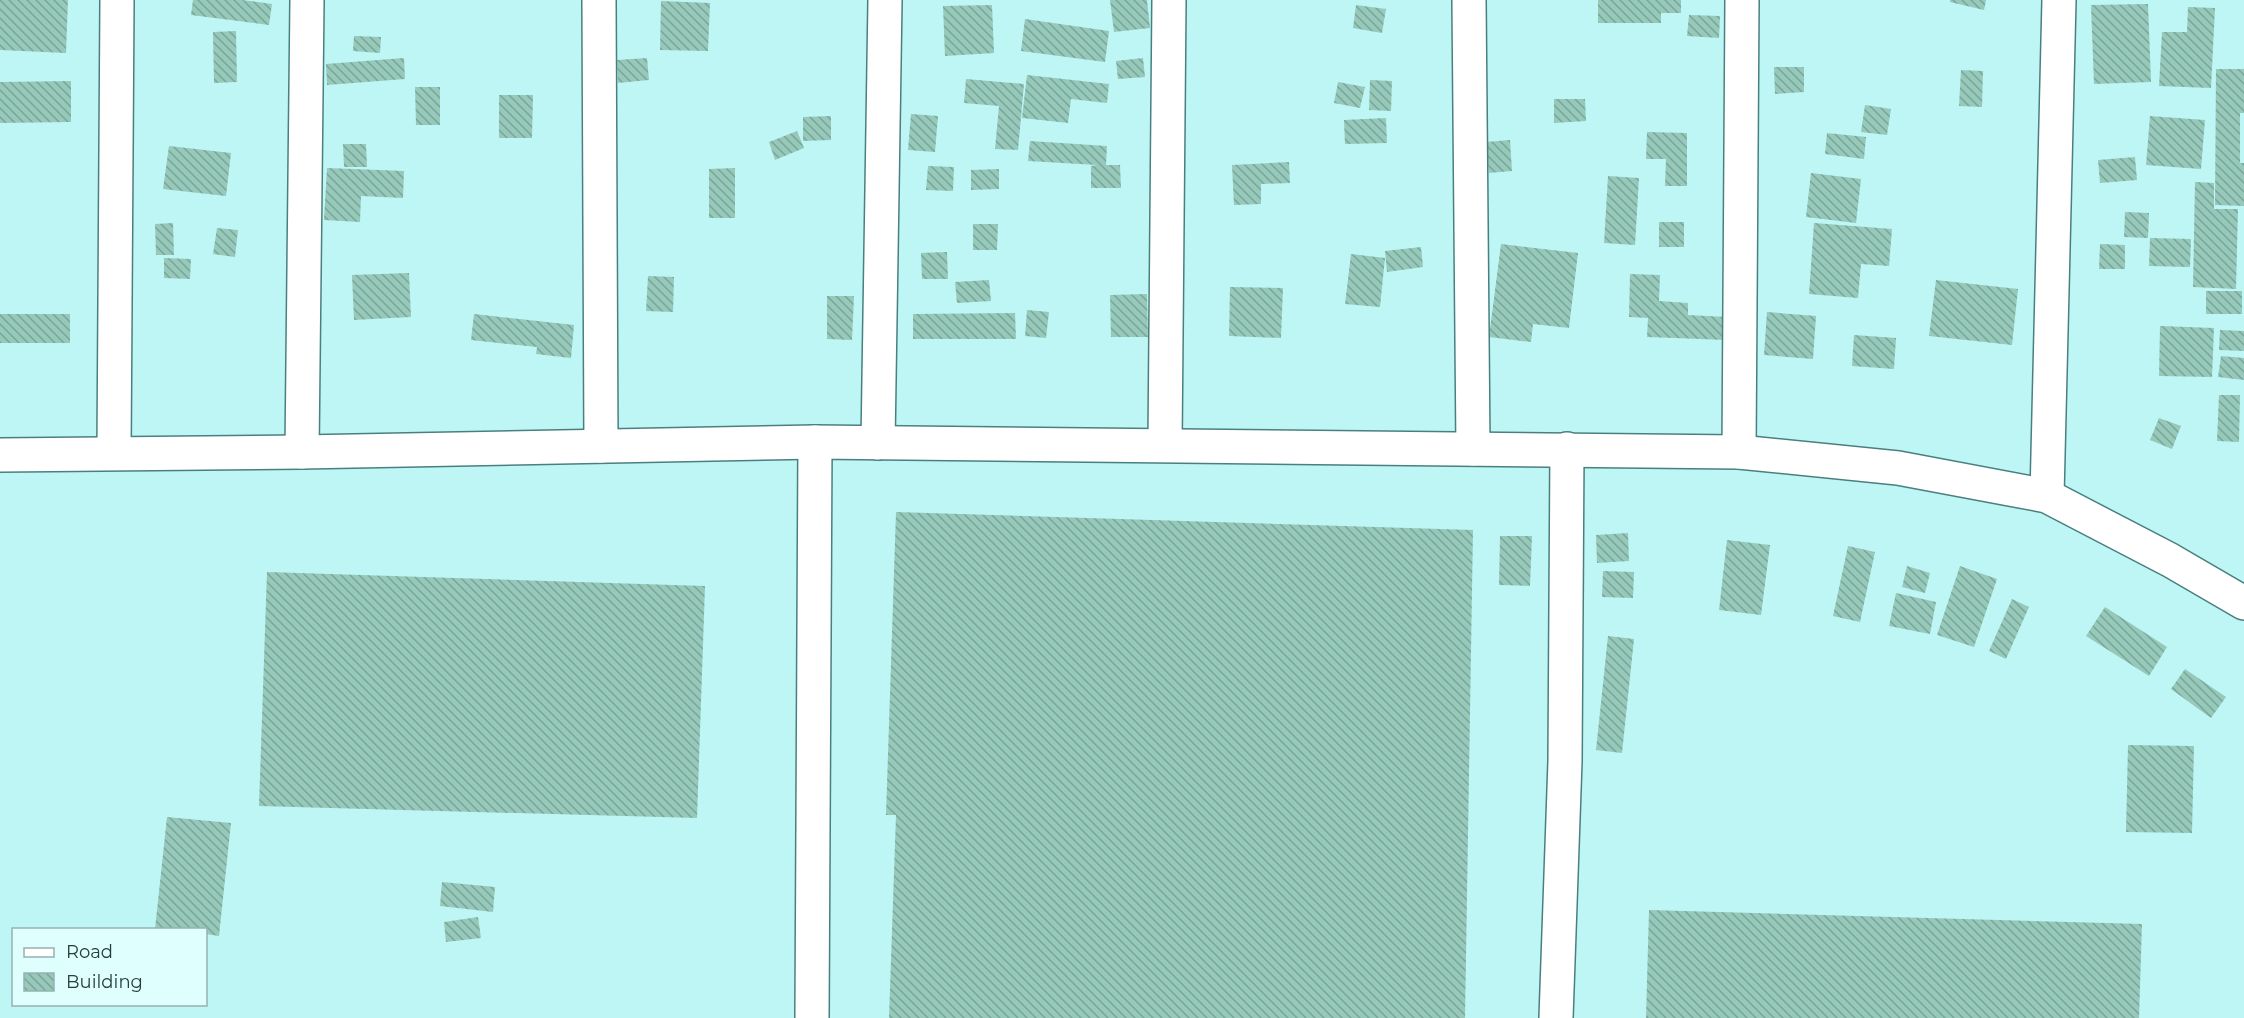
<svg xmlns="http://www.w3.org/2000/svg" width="2244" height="1018" font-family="Montserrat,sans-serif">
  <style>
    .building { fill: url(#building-back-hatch) }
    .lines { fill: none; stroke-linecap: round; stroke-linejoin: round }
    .minor-casing { stroke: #4a7f7f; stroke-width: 36 }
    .minor { stroke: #fff; stroke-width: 33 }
  </style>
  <defs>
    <pattern id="building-back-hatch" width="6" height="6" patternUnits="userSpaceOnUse" patternTransform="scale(1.5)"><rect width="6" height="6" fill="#96c9ba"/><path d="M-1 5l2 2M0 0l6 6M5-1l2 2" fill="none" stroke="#7aa599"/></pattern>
  </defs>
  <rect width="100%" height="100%" fill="#bef6f6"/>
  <g class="building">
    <polygon points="0,0 68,0 66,53 0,50"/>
    <polygon points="193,0 242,0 272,4 269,25 191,15"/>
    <polygon points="1110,0 1147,0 1150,28 1114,32"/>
    <polygon points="1598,0 1681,0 1681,13 1661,13 1661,23 1598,23"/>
    <polygon points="1950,0 1986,0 1984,10 1950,2"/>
    <polygon points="661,1 710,3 708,51 660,50"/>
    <polygon points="2148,4 2151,82 2094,84 2091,5"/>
    <polygon points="992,5 994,53 945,56 943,6"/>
    <polygon points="1356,5 1386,9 1382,33 1353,28"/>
    <polygon points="2188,7 2215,8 2211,88 2159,86 2162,32 2187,32"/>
    <polygon points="1689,15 1720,16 1719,38 1687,36"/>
    <polygon points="1025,19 1109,31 1105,62 1021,51"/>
    <polygon points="236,31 237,82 214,83 213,32"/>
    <polygon points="354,36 381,37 380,53 353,51"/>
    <polygon points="404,58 405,79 327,85 326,64"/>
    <polygon points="647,58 649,80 618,83 617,60"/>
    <polygon points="1143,58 1145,77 1118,79 1116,61"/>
    <polygon points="1774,67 1804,67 1804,92 1775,94"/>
    <polygon points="2216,69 2244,69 2244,113 2240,113 2240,163 2244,163 2244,206 2215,205"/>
    <polygon points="1961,70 1983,71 1982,107 1959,106"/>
    <polygon points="1027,75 1109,84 1107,103 1071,99 1068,123 1022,118"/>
    <polygon points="966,79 1024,84 1018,150 995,149 999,106 964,103"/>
    <polygon points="1370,80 1392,81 1391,111 1369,110"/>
    <polygon points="71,81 71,122 0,123 0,82"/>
    <polygon points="1338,82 1365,87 1360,108 1334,103"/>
    <polygon points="415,87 440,87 440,125 416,125"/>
    <polygon points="499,95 533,95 532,138 499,138"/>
    <polygon points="1554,99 1585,99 1586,121 1554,123"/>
    <polygon points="1865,105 1891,109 1887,135 1861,132"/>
    <polygon points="911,114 938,116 935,152 908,150"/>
    <polygon points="831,116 831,140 803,141 803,117"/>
    <polygon points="2150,116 2205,120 2201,169 2146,165"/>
    <polygon points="1386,118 1387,143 1345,144 1344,120"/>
    <polygon points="797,131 804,148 775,160 769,142"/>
    <polygon points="1647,132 1687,133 1687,186 1665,186 1666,159 1646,159"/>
    <polygon points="1827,133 1866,137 1864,159 1825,154"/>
    <polygon points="1510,140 1512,171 1489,173 1486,142"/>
    <polygon points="1030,141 1107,146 1106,165 1120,165 1121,188 1091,188 1091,166 1097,165 1028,161"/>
    <polygon points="343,144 366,144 367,167 344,167"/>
    <polygon points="169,146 231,153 226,196 163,189"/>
    <polygon points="2135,157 2137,180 2100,183 2098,160"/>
    <polygon points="1289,162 1290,183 1261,184 1261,204 1234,205 1232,165"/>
    <polygon points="928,166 954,167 953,191 926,190"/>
    <polygon points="327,168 404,171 403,198 361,196 360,222 324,220"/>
    <polygon points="735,168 735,218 709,218 709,169"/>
    <polygon points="999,169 999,189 971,190 971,170"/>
    <polygon points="1811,173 1861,179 1856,223 1806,217"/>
    <polygon points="1608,176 1639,178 1635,245 1604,243"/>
    <polygon points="2195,182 2214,183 2214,209 2238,209 2236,289 2193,287"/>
    <polygon points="2125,212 2149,213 2148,238 2124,237"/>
    <rect x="1659" y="222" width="25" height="25"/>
    <polygon points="173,223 174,255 156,255 155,224"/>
    <polygon points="1814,223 1892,229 1889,266 1861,264 1858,298 1809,294"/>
    <polygon points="973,224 998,224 997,250 973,250"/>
    <polygon points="217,228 238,230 235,257 213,254"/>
    <polygon points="2150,238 2191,239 2190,267 2149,266"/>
    <polygon points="1501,244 1578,253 1569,328 1533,324 1531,342 1489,337"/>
    <polygon points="2100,244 2125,245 2125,269 2099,269"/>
    <polygon points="1421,247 1423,267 1387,272 1385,251"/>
    <polygon points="947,252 948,279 922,279 921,253"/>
    <polygon points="1351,254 1385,258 1380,307 1345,304"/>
    <polygon points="164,258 191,259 190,279 164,278"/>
    <polygon points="409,273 411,317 354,320 352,275"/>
    <polygon points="1630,274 1660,275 1659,301 1688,303 1688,315 1727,317 1726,340 1647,337 1648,318 1629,317"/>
    <polygon points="648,276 674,277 673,312 646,311"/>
    <polygon points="989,280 991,301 957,303 955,282"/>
    <polygon points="1936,280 2018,289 2012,345 1929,336"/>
    <polygon points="1230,287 1283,288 1281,338 1229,336"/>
    <rect x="2206" y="291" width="36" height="23"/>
    <polygon points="1147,294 1148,337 1111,337 1110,295"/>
    <polygon points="827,296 854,296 852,340 827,339"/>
    <polygon points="1027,310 1049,312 1046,338 1025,336"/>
    <polygon points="1767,312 1816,316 1813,359 1764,355"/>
    <polygon points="1015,313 1016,339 913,339 913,314"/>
    <rect x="0" y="314" width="70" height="29"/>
    <polygon points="474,314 574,325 571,358 536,354 537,347 471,340"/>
    <polygon points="2160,326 2214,328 2212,377 2159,376"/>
    <polygon points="2220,330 2244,331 2244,351 2219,350"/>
    <polygon points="1854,335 1896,338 1894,369 1852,366"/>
    <polygon points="2221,356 2244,358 2244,380 2218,377"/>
    <polygon points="2219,395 2240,395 2239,442 2217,441"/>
    <polygon points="2159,418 2181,426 2172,449 2150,440"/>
    <polygon points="896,512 1473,530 1465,1018 889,1018 896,815 886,815"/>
    <polygon points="1628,533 1629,561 1597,563 1596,535"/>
    <polygon points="1500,536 1532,536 1530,586 1499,585"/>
    <polygon points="1727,540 1770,545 1761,615 1719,610"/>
    <polygon points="1848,546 1875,552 1860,622 1833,616"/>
    <polygon points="1907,566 1930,573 1925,593 1902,587"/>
    <polygon points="1960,566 1997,579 1974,647 1937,635"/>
    <polygon points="1603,571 1634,572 1633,598 1602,597"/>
    <polygon points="267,572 705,586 697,818 259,806"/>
    <polygon points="1896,593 1936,602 1930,634 1889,626"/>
    <polygon points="2012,599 2029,607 2006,659 1989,651"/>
    <polygon points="2105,607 2167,647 2149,676 2086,636"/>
    <polygon points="1608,636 1634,639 1622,753 1596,750"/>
    <polygon points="2185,669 2226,697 2211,718 2171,689"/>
    <polygon points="2128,745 2194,746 2192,833 2126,832"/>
    <polygon points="167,817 231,823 219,936 206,934 206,930 155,929"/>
    <polygon points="442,882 495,887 493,912 440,906"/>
    <polygon points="1649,910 2142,924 2139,1018 1646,1018"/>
    <polygon points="478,917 481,938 446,942 444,922"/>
  </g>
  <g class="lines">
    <g class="minor-casing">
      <g id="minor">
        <polyline points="599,0 601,446"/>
        <polyline points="1469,0 1473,449"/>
        <polyline points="878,443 885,0"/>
        <polyline points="1165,444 1169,0"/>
        <polyline points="302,452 307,0"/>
        <polyline points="1739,452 1742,0"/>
        <polyline points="114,453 117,0"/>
        <polyline points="0,455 302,452 815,442 1739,452 1898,468 2047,496 2170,560 2244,603"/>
        <polyline points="2047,496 2059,0"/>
        <polyline points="812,1018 815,442"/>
        <polyline points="1556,1018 1565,761 1567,449"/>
      </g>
    </g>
    <use href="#minor" class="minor"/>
  </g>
  <rect x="12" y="928" width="195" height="78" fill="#defffe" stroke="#95b2b1" stroke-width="1.5"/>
  <rect x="24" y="948" width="30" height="9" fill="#ffffff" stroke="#95b2b1" stroke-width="1.5"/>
  <text x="66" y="958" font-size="18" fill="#283e3e">Road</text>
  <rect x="24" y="973" width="30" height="18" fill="url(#building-back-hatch)" stroke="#95b2b1" stroke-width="1.5"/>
  <text x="66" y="988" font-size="18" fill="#283e3e">Building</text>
</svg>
